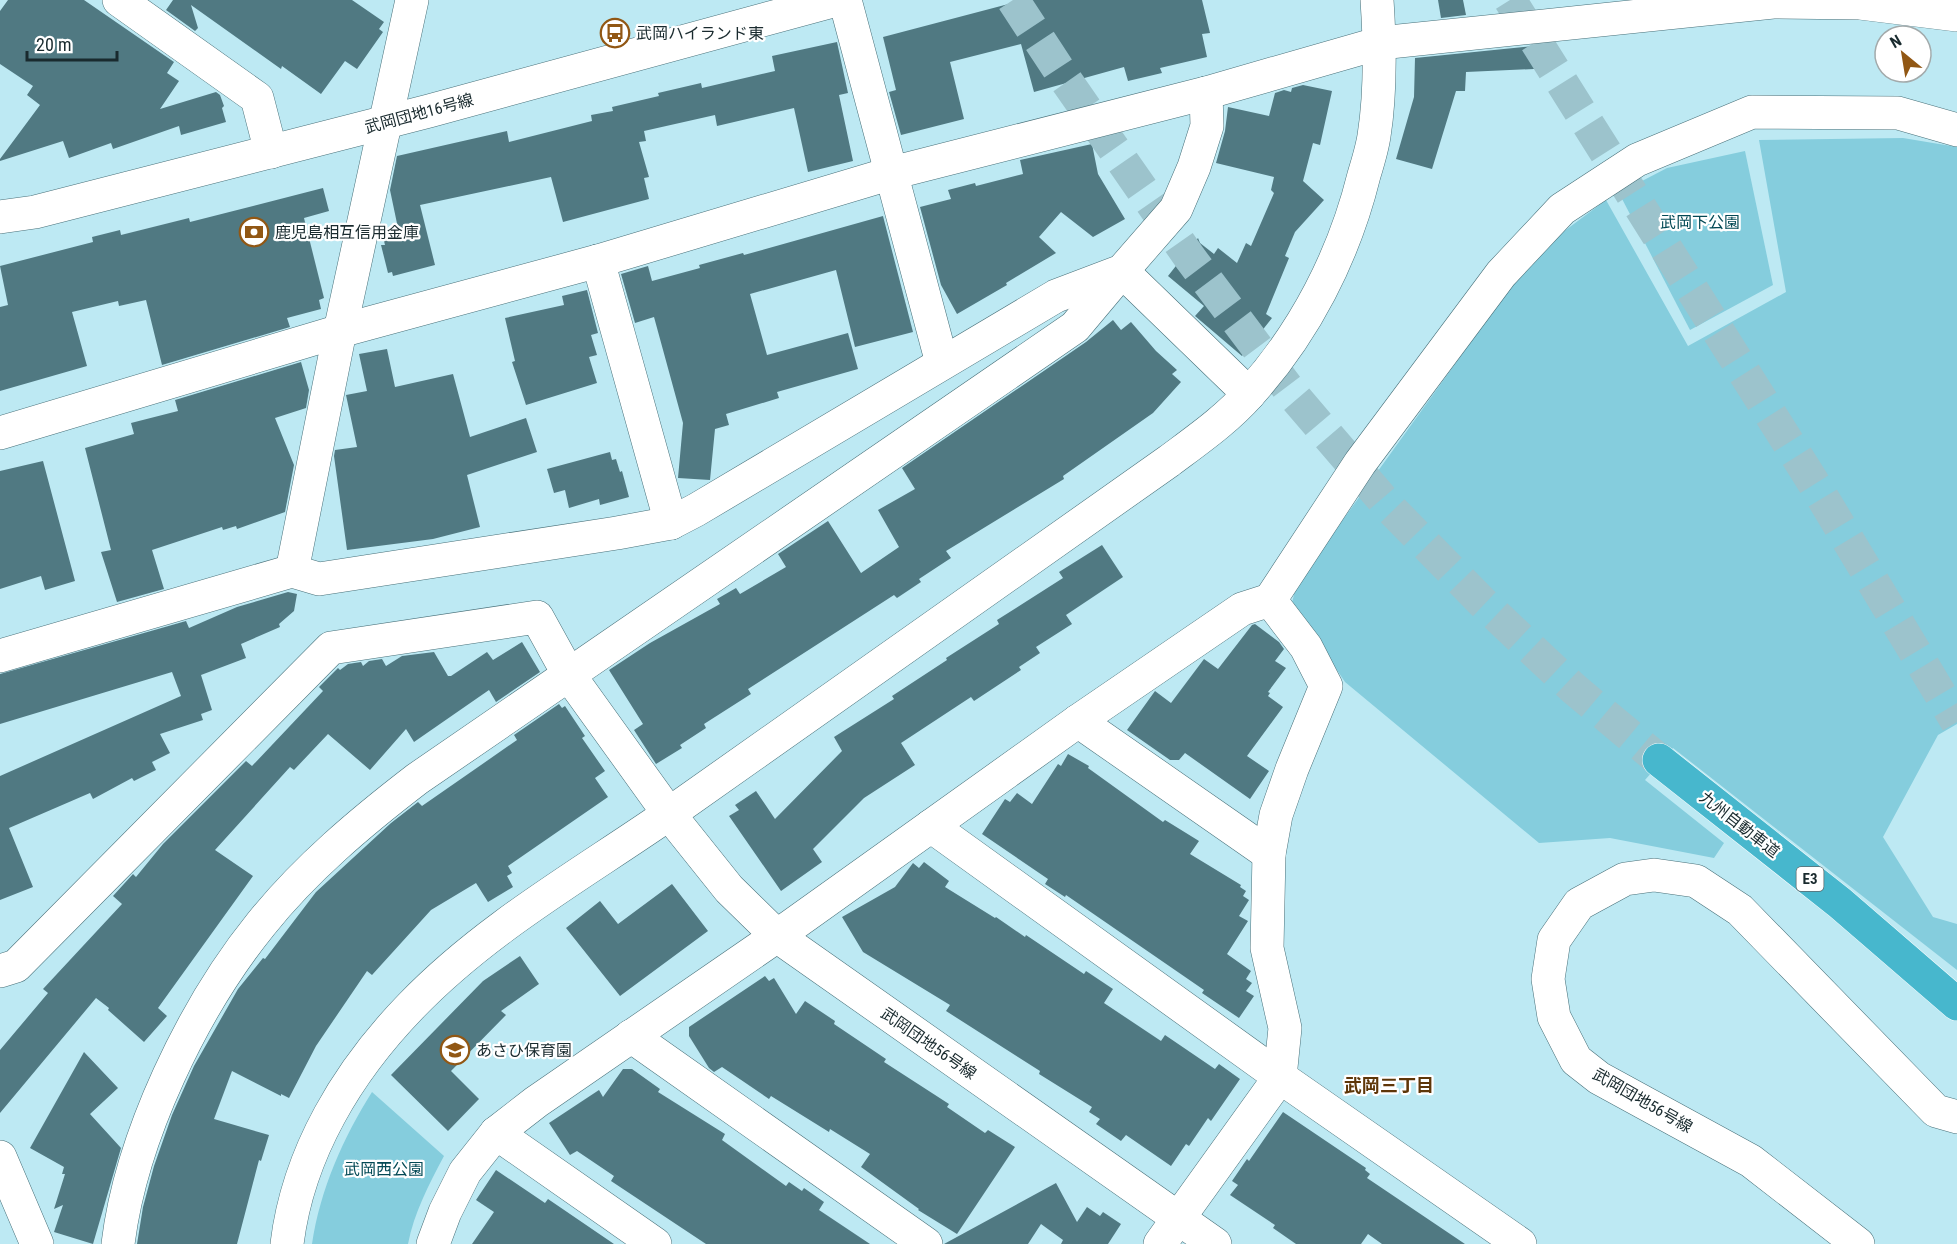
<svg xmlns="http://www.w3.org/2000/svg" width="1957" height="1244" font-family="'Roboto Condensed','Noto Sans JP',sans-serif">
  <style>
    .green { fill: #85cddd }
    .building { fill: #507982 }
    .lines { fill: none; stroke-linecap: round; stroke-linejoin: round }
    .highway-tunnel { stroke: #9cc3cc; stroke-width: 33; stroke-dasharray: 33 16; stroke-linecap: butt }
    .minor-casing { stroke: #487079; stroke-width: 34 }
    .highway-casing { stroke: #fff; stroke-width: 34 }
    .minor { stroke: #fff; stroke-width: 33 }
    .highway { stroke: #47b7cd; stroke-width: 33 }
    .labels { text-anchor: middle; stroke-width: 4.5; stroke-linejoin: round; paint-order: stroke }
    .shield { fill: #fff; stroke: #5e6a6d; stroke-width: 1.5 }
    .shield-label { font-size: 15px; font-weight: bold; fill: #192a2e }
    .poi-label { font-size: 16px; fill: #192a2e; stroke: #fff; text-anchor: start }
    .street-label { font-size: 16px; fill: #192a2e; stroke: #fff }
    .park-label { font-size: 16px; fill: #034955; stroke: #fff }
    .neighbourhood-label { font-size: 18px; font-weight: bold; fill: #5e3608; stroke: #fff }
  </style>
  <rect width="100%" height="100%" fill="#bde9f3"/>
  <g class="green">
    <polygon points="1903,138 1957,147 1957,724 1938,735 1883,837 1933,917 1957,924 1957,970 1673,748 1645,780 1724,843 1714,858 1610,838 1539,843 1345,682 1292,603 1296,586 1311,564 1535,253 1606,200 1688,346 1786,292 1759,140"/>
    <polygon points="1745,151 1773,285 1690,330 1619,193 1667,168"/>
    <path d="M 372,1092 L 444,1156 C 429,1184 414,1213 408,1244 L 312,1244 C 320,1190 343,1138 372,1092 Z"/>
  </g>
  <g class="building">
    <polygon points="8,0 84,0 174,62 167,73 179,81 160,109 216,92 220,95 224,106 222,108 226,122 181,135 179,126 113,149 111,143 69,158 63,141 0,161 0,159 40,105 27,95 33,86 0,64 0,11"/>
    <polygon points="173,0 352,0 384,22 379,29 383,32 357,69 345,61 321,94 282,66 281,69 191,5 198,28 195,31 166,10"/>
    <polygon points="1024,0 1202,0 1210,33 1202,34 1207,57 1160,68 1162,73 1128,81 1124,67 1034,92 1021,44 950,62 964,119 901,135 889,92 896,90 883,37"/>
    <polygon points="1438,0 1463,0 1466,15 1441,18"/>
    <polygon points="837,42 848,93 839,95 853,161 808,172 794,108 717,126 715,115 644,131 646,141 639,142 649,177 644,178 649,199 563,222 551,177 420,205 435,265 393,276 392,272 388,273 381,245 385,245 383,237 399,233 390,190 397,156 507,131 509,142 592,121 591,115 613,111 612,107 659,96 658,93 701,83 702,88 775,71 772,56"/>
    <polygon points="1533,46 1534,69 1466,72 1465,91 1456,91 1432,169 1396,159 1414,97 1415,58"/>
    <polygon points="1303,85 1332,91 1320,145 1313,143 1303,181 1324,200 1295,232 1285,256 1289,258 1266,314 1272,318 1242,356 1195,316 1204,306 1168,276 1198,238 1200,243 1214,254 1218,248 1237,263 1246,243 1251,246 1274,193 1271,190 1274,177 1216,163 1225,131 1228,107 1269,116 1275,93 1284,90 1291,92 1292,88"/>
    <polygon points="1092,144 1098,174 1125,219 1093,237 1061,212 1039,237 1056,253 1006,283 1007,285 957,314 941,285 920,207 951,199 948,190 975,183 976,186 1023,174 1020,160"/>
    <polygon points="323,188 329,211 304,218 324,298 319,300 321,309 287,318 290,327 162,365 146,300 119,306 118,301 72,312 87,366 0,391 0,307 8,305 0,266 93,242 92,237 120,230 121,235 189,218 190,222"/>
    <polygon points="883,216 913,332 855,347 836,270 750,294 767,355 848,333 858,369 777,392 779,398 726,414 729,425 715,429 710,480 678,478 683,423 654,317 635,323 621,274 648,266 652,281 700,268 699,265 743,253 744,255"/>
    <polygon points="587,290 598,333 591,335 597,355 589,357 597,383 526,405 512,362 515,361 505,318 564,305 562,296"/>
    <polygon points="1113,320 1121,330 1131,322 1156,351 1177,370 1172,374 1181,382 1153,413 1063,476 1064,479 946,551 951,558 919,579 921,582 897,598 894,595 748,689 751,694 704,724 706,728 680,745 682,748 656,764 634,730 643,724 609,670 650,643 720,604 717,599 736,588 740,594 786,567 778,554 828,521 861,573 899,547 878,510 915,489 902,468 1086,342"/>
    <polygon points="387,349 395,387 453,374 470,437 526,418 537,452 467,475 480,527 433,539 347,550 334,456 335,450 357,447 346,395 367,391 359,354"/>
    <polygon points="301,362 309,390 306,408 275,418 294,465 285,512 237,529 236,526 223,530 222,527 152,550 164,589 117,602 101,552 111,550 85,448 134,434 131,423 178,411 175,400"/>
    <polygon points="610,452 612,460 616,459 620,472 622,471 629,497 600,505 599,499 569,508 565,490 554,493 547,469"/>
    <polygon points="43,461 75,581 45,590 41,576 0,589 0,471"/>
    <polygon points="1102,545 1123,577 1066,615 1072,624 1036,647 1040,653 1019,667 1021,670 974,701 971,697 901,743 915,765 864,798 813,849 822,862 781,891 729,816 739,810 735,805 756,791 775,819 842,751 834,737 894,699 892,696 947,660 946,658 999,624 997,620 1063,578 1059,572"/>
    <polygon points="288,592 297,594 294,611 279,624 280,627 241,644 246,658 201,675 212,710 201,714 203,720 160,734 170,753 152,762 156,770 134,781 132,778 93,799 90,793 9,828 33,887 0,900 0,776 181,696 172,672 0,724 0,674 186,621 189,628 237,607"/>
    <polygon points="1255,624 1279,642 1284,649 1275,661 1286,668 1268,692 1270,693 1268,696 1283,707 1247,756 1269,771 1250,799 1185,753 1179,760 1170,760 1127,730 1155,691 1171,703 1204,659 1218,669 1252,625"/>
    <polygon points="522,642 540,672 496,702 489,690 414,742 406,729 370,770 328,734 294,770 290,767 215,850 253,876 158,1008 167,1016 144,1042 108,1010 109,1008 96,998 0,1113 0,1050 48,993 43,989 122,904 113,896 133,874 136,877 163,844 246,761 252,766 323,691 319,687 338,668 340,670 348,664 361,662 363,666 369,661 382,659 386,666 402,656 434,652 448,676 451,676 487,652 493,660"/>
    <polygon points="559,704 562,708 565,706 585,736 582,738 605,771 595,778 608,797 508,866 512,873 507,876 513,887 488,902 476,883 431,910 372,975 367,971 316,1046 289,1098 281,1094 281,1096 232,1071 214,1119 269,1135 261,1161 259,1160 237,1244 137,1244 143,1207 154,1166 172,1115 194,1066 238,989 263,958 265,959 316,892 391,823 418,802 422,806 517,740 514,735"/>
    <polygon points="1068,754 1089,766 1088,768 1163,822 1165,820 1199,841 1190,854 1241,885 1240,887 1246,891 1243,896 1249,900 1239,916 1248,921 1227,954 1251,971 1246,979 1252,983 1246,991 1254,996 1239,1018 1202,993 1204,990 1066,895 1065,897 1045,884 1048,879 982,834 1005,799 1010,802 1017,793 1032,804 1058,764 1061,766"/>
    <polygon points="924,862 949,881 945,887 995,918 996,917 1025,937 1026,935 1084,974 1086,971 1113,989 1104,1003 1161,1041 1165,1035 1215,1069 1219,1064 1240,1079 1211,1121 1208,1118 1189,1146 1186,1144 1171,1166 1126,1135 1121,1141 1096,1124 1100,1119 1089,1112 1092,1107 1039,1074 1040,1071 946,1011 950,1005 863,952 842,917 895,887 913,863 919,868"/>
    <polygon points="672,884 708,931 620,996 566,928 600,901 618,924"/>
    <polygon points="520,956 539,984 501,1011 506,1015 451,1071 479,1099 448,1131 391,1075 483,981"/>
    <polygon points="765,976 769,981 774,978 796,1014 805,1001 835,1021 834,1024 886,1059 884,1062 949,1104 947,1107 985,1133 988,1130 1015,1147 957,1234 918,1210 919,1209 861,1167 870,1154 830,1129 829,1132 771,1096 769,1099 722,1067 714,1072 709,1068 689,1036 689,1027"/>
    <polygon points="84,1052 118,1088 90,1114 121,1148 93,1244 54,1232 63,1205 54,1209 65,1174 62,1174 64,1167 30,1148"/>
    <polygon points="623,1069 632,1069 660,1089 658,1092 725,1134 722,1140 786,1186 789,1182 802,1191 804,1188 824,1202 819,1210 870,1244 706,1244 611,1181 614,1176 577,1151 570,1155 549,1123 599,1090 603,1097"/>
    <polygon points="1283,1112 1366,1168 1365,1170 1370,1174 1367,1178 1465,1244 1382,1244 1368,1234 1361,1244 1296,1244 1273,1228 1275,1225 1230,1195 1238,1185 1232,1181 1247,1159 1249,1161"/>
    <polygon points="496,1170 545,1203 548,1199 614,1244 472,1244 494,1212 476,1200"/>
    <polygon points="1056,1183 1077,1222 1087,1207 1100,1216 1103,1212 1121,1224 1108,1244 1061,1244 1063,1240 1041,1224 1028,1244 944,1244"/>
  </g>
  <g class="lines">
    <g class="highway-tunnel">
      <polyline points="1013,0 1065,79 1190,258 1293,395 1389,507 1483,603 1573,688 1659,760"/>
      <polyline points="1510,0 1818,490 1957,722"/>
    </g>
    <g class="minor-casing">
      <g id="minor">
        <polyline points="119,0 257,98 271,152"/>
        <polyline points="845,0 942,363"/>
        <polyline points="0,217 35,212 429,111 836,0"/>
        <polyline points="598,261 671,523"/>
        <polyline points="0,433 340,331 598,261 892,173 1206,93 1380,43 1773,2 1860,3 1957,15"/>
        <polyline points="292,571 340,331 412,0"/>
        <polyline points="1270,600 1360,463 1501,274 1562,209 1637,160 1752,112 1898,113 1957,130"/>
        <polyline points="0,656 292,571 319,579 617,533 671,523 696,510 1056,296 1122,271 1176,209 1194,167 1207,126 1206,93"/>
        <polyline points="1078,721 1269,854"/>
        <polyline points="931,826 1280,1077 1520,1244"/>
        <polyline points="0,971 16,966 331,648 537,617 569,675 669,814 729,889 777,936 1215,1244"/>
        <polyline points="631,1036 926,1244"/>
        <polyline points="496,1133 655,1244"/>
        <polyline points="0,1157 37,1244"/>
        <path d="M 118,1244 C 131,1137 193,1008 261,924 C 305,869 361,822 417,779 L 1075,327 L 1122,271 L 1249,394"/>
        <path d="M 287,1244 C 298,1153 348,1071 411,1006 C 487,927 584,873 673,811 C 839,695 1004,578 1169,461 C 1197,440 1226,420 1249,394 C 1305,332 1344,256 1364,175 C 1368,162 1372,149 1374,136 C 1381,92 1380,44 1377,0"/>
        <polyline points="433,1244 445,1212 465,1172 496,1133 536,1102 777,936 1078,721 1242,609 1270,600 1306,647 1326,686 1292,769 1276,815 1269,854 1267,948 1285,1028 1280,1077 1160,1244"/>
        <polyline points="1858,1244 1751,1161 1599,1078 1576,1060 1554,1017 1548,979 1554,940 1579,904 1625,879 1654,875 1696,881 1740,910 1936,1111 1957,1117"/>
      </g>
    </g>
    <g class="highway-casing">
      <polyline id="highway" points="1659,760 1840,903 1957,1004"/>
    </g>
    <use href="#minor" class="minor"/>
    <use href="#highway" class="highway"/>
  </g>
  <defs>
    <g id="bus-ring" transform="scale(1.5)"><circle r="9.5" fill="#fff" stroke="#915714" stroke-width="1.5"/><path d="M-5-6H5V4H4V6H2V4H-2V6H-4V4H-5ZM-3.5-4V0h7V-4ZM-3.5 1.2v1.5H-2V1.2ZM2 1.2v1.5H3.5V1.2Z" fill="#915714"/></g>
    <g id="bank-ring" transform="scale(1.5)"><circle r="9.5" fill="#fff" stroke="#915714" stroke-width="1.5"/><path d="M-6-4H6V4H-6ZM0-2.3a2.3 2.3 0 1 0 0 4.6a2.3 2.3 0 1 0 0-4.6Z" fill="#915714"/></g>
    <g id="school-ring" transform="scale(1.5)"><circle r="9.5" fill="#fff" stroke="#915714" stroke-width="1.5"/><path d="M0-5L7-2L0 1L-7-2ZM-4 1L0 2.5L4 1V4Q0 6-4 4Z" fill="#915714"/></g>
  </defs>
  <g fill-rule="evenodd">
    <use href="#bus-ring" x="615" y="33"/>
    <use href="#bank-ring" x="254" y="232"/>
    <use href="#school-ring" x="455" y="1050"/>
  </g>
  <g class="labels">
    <rect class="shield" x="1796.5" y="867" width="27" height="24" rx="4.5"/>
    <g class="shield-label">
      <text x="1810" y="884">E3</text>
    </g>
    <g class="poi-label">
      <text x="636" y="39">武岡ハイランド東</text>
      <text x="275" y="238">鹿児島相互信用金庫</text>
      <text x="476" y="1056">あさひ保育園</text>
    </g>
    <g class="street-label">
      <text transform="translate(419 113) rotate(-15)" y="6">武岡団地16号線</text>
      <text transform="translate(1740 824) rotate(38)" y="6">九州自動車道</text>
      <text transform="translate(929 1043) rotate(35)" y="6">武岡団地56号線</text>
      <text transform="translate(1643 1100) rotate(30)" y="6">武岡団地56号線</text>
    </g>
    <g class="park-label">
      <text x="1700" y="228">武岡下公園</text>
      <text x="384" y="1175">武岡西公園</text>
    </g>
    <g class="neighbourhood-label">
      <text x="1389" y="1092">武岡三丁目</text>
    </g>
  </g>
  <g transform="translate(1903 54) rotate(330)"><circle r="28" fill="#ffffff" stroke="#a3aaab" stroke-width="1.5"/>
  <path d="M0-4.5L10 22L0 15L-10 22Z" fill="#915714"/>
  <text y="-9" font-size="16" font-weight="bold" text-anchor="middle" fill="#192a2e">N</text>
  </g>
  <path d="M27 51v9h90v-9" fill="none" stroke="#192a2e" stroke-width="3"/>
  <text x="36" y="51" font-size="18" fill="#192a2e" stroke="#ffffff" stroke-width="4.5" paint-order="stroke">20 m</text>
</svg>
